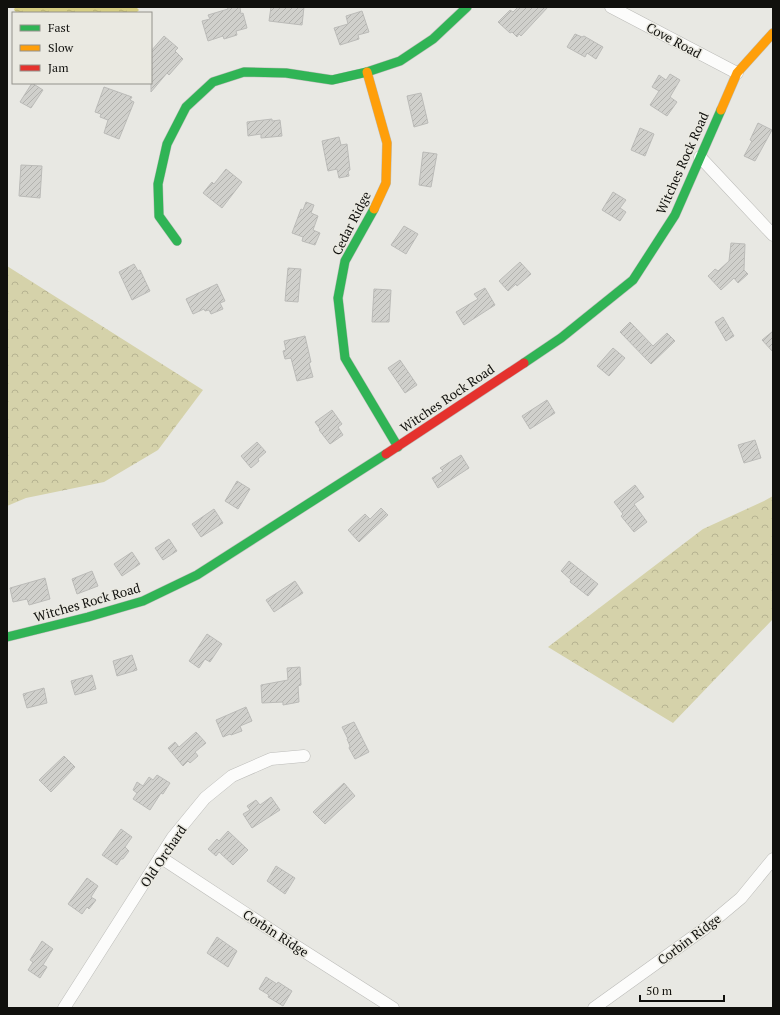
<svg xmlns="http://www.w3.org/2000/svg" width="780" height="1015" font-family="'PT Serif',serif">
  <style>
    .forest { fill: url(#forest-crowns) }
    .water { fill: url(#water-ripples) }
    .building { fill: url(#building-hatch); stroke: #bbbbb8 }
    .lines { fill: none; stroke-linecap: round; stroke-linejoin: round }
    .street-casing { stroke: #bcbcb9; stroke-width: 13 }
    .fast-casing { stroke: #bcbcb9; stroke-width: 10 }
    .slow-casing { stroke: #bcbcb9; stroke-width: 10 }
    .jam-casing { stroke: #bcbcb9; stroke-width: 10 }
    .street { stroke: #fcfcfb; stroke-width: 12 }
    .fast { stroke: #30b455; stroke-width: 9 }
    .slow { stroke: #ff9f0a; stroke-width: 9 }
    .jam { stroke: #e5322d; stroke-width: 9 }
    .labels { text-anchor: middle; stroke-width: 3; stroke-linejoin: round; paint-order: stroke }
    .street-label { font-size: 13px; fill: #10100d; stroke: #eae9e1 }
  </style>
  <defs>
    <pattern id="forest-crowns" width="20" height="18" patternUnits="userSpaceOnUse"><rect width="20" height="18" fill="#d5d2aa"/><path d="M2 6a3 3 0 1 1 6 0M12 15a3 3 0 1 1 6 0" fill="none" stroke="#b6b391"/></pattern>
    <pattern id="water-ripples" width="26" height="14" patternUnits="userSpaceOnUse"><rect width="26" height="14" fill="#d6ce82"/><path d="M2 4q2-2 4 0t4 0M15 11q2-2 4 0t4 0" fill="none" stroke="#b7b06f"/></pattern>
    <pattern id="building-hatch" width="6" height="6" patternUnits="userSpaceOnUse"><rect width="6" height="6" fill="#d0d0cc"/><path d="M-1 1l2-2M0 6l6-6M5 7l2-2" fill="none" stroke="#b2b2ae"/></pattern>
  </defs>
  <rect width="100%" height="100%" fill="#e8e8e3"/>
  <g class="forest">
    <polygon points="7,266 203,390 158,450 104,482 26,498 7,506"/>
    <polygon points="773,496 773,619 673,723 548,647 703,529 764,501"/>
  </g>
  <polygon class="water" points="15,7 136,7 139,10 136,13 17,13 14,10"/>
  <g class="building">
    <polygon points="227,7 240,7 241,14 243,13 247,28 236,31 237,35 224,39 223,36 208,41 202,21 210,19 208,15 228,9"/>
    <polygon points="271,7 304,7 302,25 269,21"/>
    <polygon points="518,7 548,7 521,36 519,34 517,37 512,32 510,33 498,22 510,10 513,12"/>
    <polygon points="362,11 369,32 358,35 359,39 340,45 334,28 348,24 346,16"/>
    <polygon points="575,34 582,37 584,36 603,47 596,59 587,53 585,57 567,47"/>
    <polygon points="164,36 178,48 175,51 183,59 169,75 167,73 151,92 151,51"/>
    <polygon points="670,74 680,80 670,97 677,102 667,116 650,105 659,91 652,87 659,75 666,80"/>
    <polygon points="32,83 43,90 31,108 20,102"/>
    <polygon points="104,87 132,97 130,100 134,102 119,139 104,133 108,120 100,117 101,114 95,112"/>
    <polygon points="421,93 428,123 414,127 407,96"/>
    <polygon points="272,119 272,121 280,120 282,136 261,138 261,134 248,136 247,122"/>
    <polygon points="758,123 772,130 755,161 744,156 752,141 750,140"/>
    <polygon points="640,128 654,134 645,156 631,150"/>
    <polygon points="339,137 341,145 347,144 350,170 348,171 349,176 339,178 337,169 328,171 322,141"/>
    <polygon points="423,152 437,154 431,187 419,185"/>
    <polygon points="21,165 42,166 40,198 19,196"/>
    <polygon points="226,169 242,182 222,208 203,193 212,182 214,184"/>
    <polygon points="613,192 626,200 620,208 626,212 620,221 602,210"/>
    <polygon points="306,202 314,205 311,213 318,216 313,230 320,233 315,245 302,241 303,237 292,233 301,209 303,210"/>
    <polygon points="404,226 418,234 406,254 391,245"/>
    <polygon points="731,243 745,244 744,270 748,274 738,283 734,278 721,290 708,276 715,269 718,271 729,261"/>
    <polygon points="520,262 531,274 517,286 516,284 508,291 499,281"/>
    <polygon points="134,264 138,271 140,270 150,291 132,300 119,272"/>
    <polygon points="288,268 301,269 298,302 285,301"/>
    <polygon points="217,284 225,301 220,303 223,309 211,314 209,310 205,311 204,309 193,314 186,299"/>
    <polygon points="485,288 495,305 464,325 456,312 478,299 474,294"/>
    <polygon points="374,289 391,290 389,322 372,322"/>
    <polygon points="723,317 734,336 726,341 715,322"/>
    <polygon points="630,322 653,346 667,333 675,341 651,364 620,332"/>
    <polygon points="773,331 773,352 762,340"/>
    <polygon points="305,336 311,362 309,363 313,377 297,381 291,358 285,359 283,351 286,350 284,341"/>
    <polygon points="613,348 625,358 609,376 597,366"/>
    <polygon points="400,360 417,385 405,393 388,368"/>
    <polygon points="547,400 555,413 530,429 522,416"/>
    <polygon points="332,410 342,424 338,427 343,435 330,444 319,430 320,429 315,422"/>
    <polygon points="755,440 761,458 744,463 738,445"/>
    <polygon points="257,442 266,452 258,459 259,461 251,468 241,456"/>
    <polygon points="461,455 469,468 438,488 432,478 443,471 440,468"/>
    <polygon points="237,481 250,489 238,509 225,501"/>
    <polygon points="635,485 644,497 634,504 647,522 634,532 621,516 623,514 614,502"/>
    <polygon points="381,508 388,515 359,542 348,530 365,514 370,519"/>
    <polygon points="214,509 223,523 201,537 192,524"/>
    <polygon points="169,539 177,551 163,560 155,548"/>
    <polygon points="132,552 140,564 122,576 114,564"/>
    <polygon points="569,561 598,584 588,596 570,582 571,580 561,571"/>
    <polygon points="92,571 98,586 77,594 72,579"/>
    <polygon points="45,578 50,599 29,605 27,599 13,602 10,588"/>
    <polygon points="295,581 303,593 274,612 266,600"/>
    <polygon points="207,634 222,644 210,662 205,659 199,668 189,661"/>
    <polygon points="132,655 137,670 117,676 113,661"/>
    <polygon points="300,667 301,685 298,686 299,702 283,705 283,702 262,703 261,685 288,680 287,668"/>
    <polygon points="92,675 96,689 75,695 71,681"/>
    <polygon points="44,688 47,703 27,708 23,694"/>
    <polygon points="246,707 252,721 240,726 242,731 231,735 230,734 223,737 216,720"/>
    <polygon points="354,722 369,752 355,759 349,748 350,746 347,739 348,739 342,727"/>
    <polygon points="196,732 206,743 195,752 198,756 190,763 188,761 183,766 168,748 175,742 179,747"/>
    <polygon points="64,756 75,767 51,792 39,780"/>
    <polygon points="157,775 170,783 163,794 161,793 150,810 133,799 137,793 133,790 137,782 143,786 149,777 153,780"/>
    <polygon points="344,783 355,796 325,824 313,812"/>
    <polygon points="271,797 280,810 252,828 243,814 250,810 247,806 256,800 260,805"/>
    <polygon points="121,829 132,837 125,847 129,851 123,859 121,859 117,865 102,855"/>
    <polygon points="228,831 248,850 233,865 219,852 216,856 208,849 217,839 219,841"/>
    <polygon points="276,866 295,878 285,894 267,881"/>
    <polygon points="87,878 98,886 91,897 96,900 89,909 87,907 82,914 68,904"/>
    <polygon points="217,937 237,951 228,967 207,953"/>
    <polygon points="42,941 53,949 43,965 47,967 40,978 28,970 33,962 30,960"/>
    <polygon points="266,977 277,984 278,982 292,991 283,1006 268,997 269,995 259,989"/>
  </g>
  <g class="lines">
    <g class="street-casing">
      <g id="street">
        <polyline points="611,7 737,73"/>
        <polyline points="700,157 773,235"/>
        <polyline points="160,857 277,934 393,1008"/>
        <polyline points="64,1008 173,837 205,798 232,776 271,759 304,756"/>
        <polyline points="594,1008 704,929 741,898 773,859"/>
      </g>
    </g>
    <g class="fast-casing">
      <g id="fast">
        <polyline points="374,209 345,261 338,298 345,358 398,447"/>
        <polyline points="177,241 159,216 158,184 167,144 186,107 213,82 244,72 286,73 332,80 367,72 400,61 433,39 467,7"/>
        <polyline points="524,363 561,338 633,280 675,215 721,110"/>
        <polyline points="7,637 88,617 143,601 197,575 386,454"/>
      </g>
    </g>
    <g class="slow-casing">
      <g id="slow">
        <polyline points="367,72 387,143 386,183 374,209"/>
        <polyline points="721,110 737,73 773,33"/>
      </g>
    </g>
    <g class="jam-casing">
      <polyline id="jam" points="386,454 524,363"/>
    </g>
    <use href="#street" class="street"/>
    <use href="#fast" class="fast"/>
    <use href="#slow" class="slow"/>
    <use href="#jam" class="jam"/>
  </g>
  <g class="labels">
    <g class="street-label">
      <text transform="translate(674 40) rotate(28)" y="5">Cove Road</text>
      <text transform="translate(682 163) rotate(-66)" y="5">Witches Rock Road</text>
      <text transform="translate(351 223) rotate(-63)" y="5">Cedar Ridge</text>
      <text transform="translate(447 398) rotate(-34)" y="5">Witches Rock Road</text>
      <text transform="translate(87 602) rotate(-16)" y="5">Witches Rock Road</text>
      <text transform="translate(163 856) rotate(-56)" y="5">Old Orchard</text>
      <text transform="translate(276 933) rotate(33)" y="5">Corbin Ridge</text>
      <text transform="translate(689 939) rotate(-37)" y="5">Corbin Ridge</text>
    </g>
  </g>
  <rect width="780" height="1015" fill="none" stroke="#10100d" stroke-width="16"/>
  <rect x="12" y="12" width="140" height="72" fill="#eae9e1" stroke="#93928c"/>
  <rect x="20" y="25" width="20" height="6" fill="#30b455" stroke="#93928c"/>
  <text x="48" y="32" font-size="12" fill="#10100d">Fast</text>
  <rect x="20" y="45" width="20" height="6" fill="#ff9f0a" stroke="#93928c"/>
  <text x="48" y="52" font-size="12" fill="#10100d">Slow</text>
  <rect x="20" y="65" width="20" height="6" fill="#e5322d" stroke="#93928c"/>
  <text x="48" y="72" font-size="12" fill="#10100d">Jam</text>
  <path d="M640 995v6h84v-6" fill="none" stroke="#10100d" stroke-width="2"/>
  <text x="646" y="995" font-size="12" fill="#10100d" stroke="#eae9e1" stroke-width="3" paint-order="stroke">50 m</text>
</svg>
